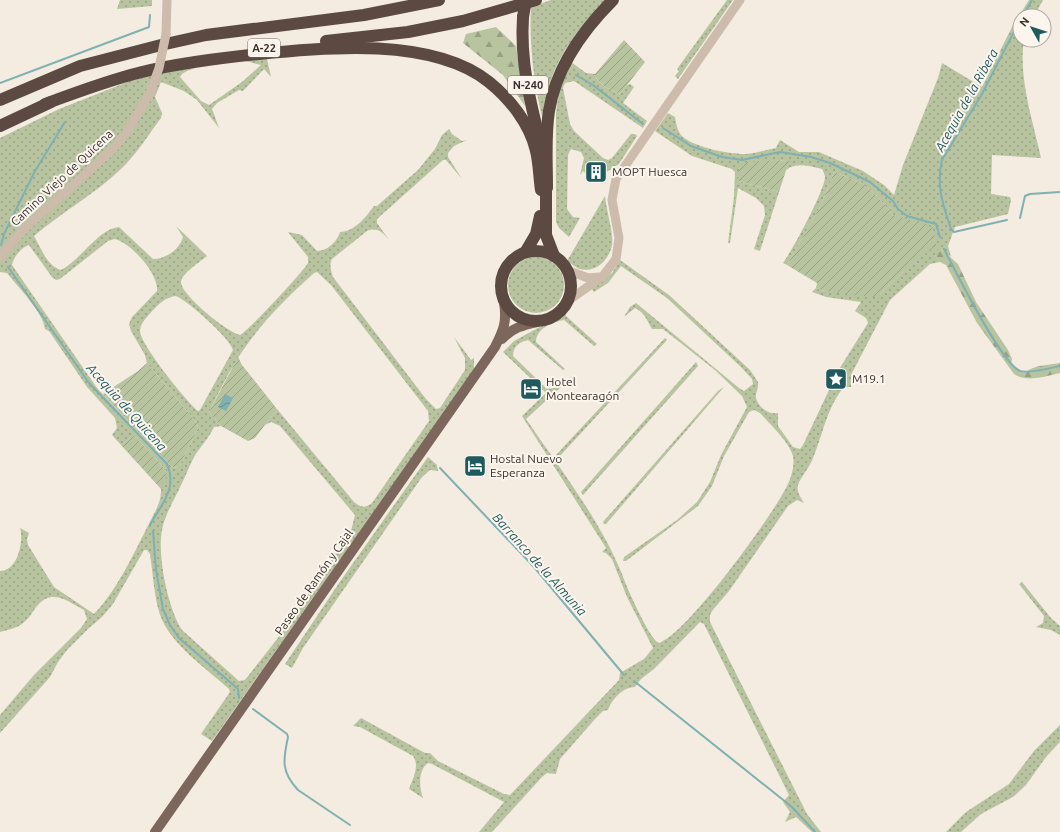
<svg xmlns="http://www.w3.org/2000/svg" width="1060" height="832" font-family="Ubuntu,sans-serif">
  <style>
    .grass { fill: url(#grass-dots); fill-rule: evenodd }
    .forest { fill: url(#forest-firs) }
    .garden { fill: url(#garden-furrows) }
    .water { fill: url(#water-waves) }
    .lines { fill: none; stroke-linecap: round; stroke-linejoin: round }
    .stream { stroke: #7fb0b2; stroke-width: 2 }
    .minor { stroke: #cdbbac; stroke-width: 9 }
    .major { stroke: #7d675c; stroke-width: 10 }
    .highway { stroke: #5c4a42; stroke-width: 12 }
    .minor-bridge { stroke: #cdbbac; stroke-width: 9 }
    .highway-bridge { stroke: #5c4a42; stroke-width: 12 }
    .labels { text-anchor: middle; stroke-width: 4; stroke-linejoin: round; paint-order: stroke }
    .shield { fill: #fbf5ee; stroke: #756b66; stroke-width: 1 }
    .shield-label { font-size: 11px; font-weight: bold; fill: #3b302b }
    .poi-label { font-size: 12px; fill: #3b302b; stroke: #fbf5ee; text-anchor: start }
    .street-label { font-size: 12px; fill: #3b302b; stroke: #fbf5ee }
    .water-label { font-size: 13px; font-style: italic; fill: #1f5a5e; stroke: #fbf5ee }
  </style>
  <defs>
    <pattern id="grass-dots" width="8" height="8" patternUnits="userSpaceOnUse"><rect width="8" height="8" fill="#b8c4a0"/><path d="M2 2h.1M6 6h.1" fill="none" stroke="#97a083" stroke-width="1.8" stroke-linecap="round"/></pattern>
    <pattern id="forest-firs" width="22" height="20" patternUnits="userSpaceOnUse"><rect width="22" height="20" fill="#b8c4a0"/><path d="M5 1l3.5 6h-7zM16 11l3.5 6h-7z" fill="#97a083"/></pattern>
    <pattern id="garden-furrows" width="10" height="10" patternUnits="userSpaceOnUse"><rect width="10" height="10" fill="#b8c4a0"/><path d="M-1 1l2-2M0 10L10 0M9 11l2-2" fill="none" stroke="#97a083"/></pattern>
    <pattern id="water-waves" width="16" height="10" patternUnits="userSpaceOnUse"><rect width="16" height="10" fill="#7fb0b2"/><path d="M0 5q4-4 8 0t8 0" fill="none" stroke="#699091"/></pattern>
  </defs>
  <rect width="100%" height="100%" fill="#f4ebe1"/>
  <g class="grass">
    <polygon points="120,0 152,0 152,6 117,9"/>
    <path d="M 551,0 L 607,0 C 570,38 547,67 543,121 C 534,83 529,46 531,7 Z"/>
    <polygon points="727,0 733,0 678,79 675,76 679,71 677,69"/>
    <path d="M 1029,0 L 1043,0 L 1034,16 L 1020,16 L 1020,40 L 1024,40 C 1018,78 1033,121 1041,158 L 992,155 L 991,194 L 1010,197 L 1011,200 L 1008,214 L 955,227 L 948,246 L 951,257 L 941,249 L 935,255 L 940,262 L 930,264 L 890,300 L 851,375 L 851,387 L 844,387 C 827,407 823,434 813,458 C 810,467 800,478 798,485 C 796,491 801,498 804,503 L 797,500 L 788,506 L 729,591 L 712,611 L 710,615 L 710,622 L 807,814 L 821,832 L 812,832 L 796,817 L 785,822 L 790,812 L 783,802 L 789,795 L 704,624 L 700,622 L 654,669 L 641,679 L 635,687 C 623,687 612,699 608,710 L 603,711 L 595,719 L 560,759 L 556,774 L 547,773 L 542,777 L 492,832 L 479,832 L 504,802 L 432,764 L 428,763 C 418,770 419,787 423,798 L 409,789 C 413,778 420,766 413,756 L 360,727 L 353,726 L 361,718 L 425,753 L 430,753 L 438,761 L 504,794 L 510,795 L 619,680 L 620,673 L 644,659 L 653,648 L 627,597 L 612,559 L 606,553 L 602,552 L 606,548 L 522,416 L 546,393 L 503,352 L 514,341 L 558,317 L 566,310 L 566,316 L 597,344 L 594,346 L 564,320 C 552,322 536,329 536,342 L 565,369 L 563,370 L 528,340 C 519,342 513,347 513,356 L 547,389 L 561,387 L 526,419 C 560,469 599,518 622,574 C 626,586 650,640 659,643 C 687,634 773,515 787,486 C 791,478 795,466 793,456 C 790,443 769,423 760,413 L 754,410 L 749,412 L 724,456 L 712,486 L 698,506 L 626,561 L 623,561 L 624,557 L 677,520 L 697,502 L 710,482 L 721,455 L 747,407 L 742,396 L 715,370 L 663,329 L 652,329 C 647,320 644,312 635,308 L 624,317 L 630,307 L 636,303 L 739,388 L 744,391 L 753,384 L 752,379 L 741,367 L 667,298 L 621,266 L 608,283 L 594,292 L 592,289 L 612,273 L 620,260 L 669,295 L 750,370 L 758,382 C 759,388 755,393 756,398 C 759,408 769,415 778,413 L 778,426 L 793,447 L 800,449 L 803,445 L 838,371 L 868,323 L 866,318 L 855,311 L 861,302 L 826,297 L 812,292 L 816,288 L 824,291 L 880,294 L 904,271 L 914,222 L 893,215 L 877,196 L 862,183 L 834,172 L 821,205 L 787,265 L 783,263 C 792,251 825,190 825,177 C 825,175 823,171 822,169 C 810,166 796,162 786,170 L 788,161 C 758,159 759,161 738,181 L 779,192 L 760,251 L 754,249 L 765,215 L 764,206 L 756,198 L 738,188 L 730,243 L 728,243 L 734,197 L 735,172 L 732,169 L 692,156 L 655,131 L 668,113 L 675,117 C 676,124 678,133 683,137 C 697,148 729,154 746,154 C 756,153 766,150 776,148 L 780,140 L 799,152 L 819,152 L 863,171 L 884,185 L 894,195 L 903,165 L 938,78 L 942,63 L 982,87 L 1012,27 Z"/>
    <path d="M 225,56 L 267,59 L 271,77 L 264,69 L 243,91 L 239,90 L 217,103 L 212,109 L 219,128 L 197,100 L 184,91 L 161,82 L 155,97 L 162,113 L 161,118 C 148,135 137,154 121,169 C 95,194 62,212 34,236 C 41,248 47,266 61,270 C 81,260 98,229 119,227 L 153,259 C 166,259 180,249 183,237 L 176,226 L 207,256 C 201,261 181,274 181,282 C 181,295 227,332 240,335 C 248,331 303,272 308,263 L 308,257 L 288,232 L 302,235 L 317,251 C 327,251 337,242 340,232 C 354,232 366,217 374,206 L 377,206 L 418,170 L 435,149 L 442,135 L 449,129 L 452,134 L 462,141 L 467,140 L 454,146 L 448,153 L 448,157 L 462,179 L 446,160 L 443,160 L 377,219 L 377,223 L 389,240 C 382,232 378,227 367,231 L 332,259 C 329,265 331,271 333,277 L 426,399 L 436,409 L 440,408 L 465,370 L 465,358 L 454,337 L 471,360 L 474,358 L 474,370 L 212,741 L 201,734 L 230,692 L 229,689 C 206,668 171,645 160,615 C 154,596 153,574 150,554 L 147,550 L 144,550 L 113,604 L 102,617 L 89,628 L 67,650 L 58,662 L 50,677 L 0,733 L 0,715 L 34,675 L 81,628 L 87,619 L 84,610 C 67,601 52,588 37,606 C 33,611 29,619 23,623 C 18,628 7,630 0,632 L 0,571 C 18,571 24,541 20,528 L 29,533 L 27,539 L 28,545 L 54,587 L 94,614 C 119,589 139,542 156,510 C 159,503 161,498 161,491 C 161,483 169,481 165,469 L 134,435 L 121,445 L 112,435 L 117,428 L 115,418 L 87,387 L 49,331 L 45,329 C 43,312 18,287 7,273 L 0,272 L 0,138 L 59,109 L 130,81 ZM 246,61 L 261,65 L 242,82 L 209,105 L 201,101 L 180,77 L 182,74 C 199,63 225,63 246,61 ZM 115,239 C 131,243 159,274 157,291 L 132,317 L 129,324 L 131,331 L 145,355 L 147,363 L 197,423 L 198,428 L 180,465 L 176,468 L 171,466 L 154,449 L 97,388 L 12,265 C 14,256 21,248 29,245 L 52,277 L 56,280 L 60,279 L 108,241 ZM 317,272 L 331,285 L 428,411 L 429,421 L 372,503 C 364,509 361,507 354,502 L 277,409 L 265,425 L 271,422 L 280,426 L 355,515 L 351,531 L 281,634 L 245,680 L 239,681 L 182,630 C 168,609 157,555 162,530 C 165,514 175,499 181,485 C 186,476 189,466 194,457 C 200,447 209,438 214,427 L 221,426 L 209,412 C 218,394 227,375 238,358 C 258,326 286,298 314,273 ZM 176,296 C 188,301 230,338 233,350 L 200,410 L 198,411 C 186,401 140,344 140,331 C 140,323 148,316 153,310 C 160,303 166,297 176,296 Z"/>
    <polygon points="571,62 586,73 595,74 595,77 605,87 620,94 627,85 630,84 634,87 623,103 647,121 643,128 574,81 565,83 563,88 570,124 574,131 603,158 608,160 612,158 631,134 635,134 637,136 619,164 602,175 596,170 598,167 591,161 588,165 595,170 590,177 583,171 580,175 584,158 581,152 571,149 568,155 567,209 573,217 580,218 569,237 559,228 556,222 556,113 559,90"/>
    <path d="M 605,196 C 606,209 614,234 612,245 C 609,260 596,273 580,269 C 576,268 571,263 567,261 Z"/>
    <circle cx="536" cy="285" r="28"/>
    <polygon points="665,338 667,340 558,458 556,455"/>
    <polygon points="696,362 698,366 583,495 581,492"/>
    <polygon points="724,387 606,524 604,524 603,522 718,391"/>
    <polygon points="428,457 437,465 438,471 430,470 422,477 303,648 292,668 285,664 339,583"/>
    <polygon points="1022,582 1051,618 1060,626 1060,635 1051,630 1036,627 1043,623 1044,616 1019,584"/>
    <polygon points="1060,725 1060,742 1046,757 1026,785 1013,797 981,814 961,832 946,832 966,812 1009,784 1034,751"/>
  </g>
  <g class="forest">
    <polygon points="496,27 516,46 525,106 503,75 463,43 466,34"/>
    <path d="M 941,249 L 958,264 L 976,302 L 1008,350 L 1012,359 L 1011,364 L 1020,372 L 1025,373 C 1033,365 1049,365 1060,363 L 1060,373 C 1046,376 1027,383 1014,374 L 977,323 L 946,265 L 940,262 L 935,255 L 936,250 Z"/>
  </g>
  <g class="garden">
    <polygon points="624,40 645,62 620,94 605,87 595,77 595,74"/>
    <polygon points="774,160 789,161 779,192 738,181 739,163"/>
    <polygon points="834,172 862,183 877,196 893,215 925,224 933,228 936,245 904,271 880,294 874,297 824,291 816,288 817,283 787,265 821,205"/>
    <polygon points="238,357 242,365 277,409 255,438 248,441 221,426 209,412"/>
    <polygon points="147,363 197,423 198,428 180,465 176,468 171,466 154,449 103,394 138,371"/>
    <path d="M 134,435 L 165,469 C 168,477 166,483 161,489 L 121,445 Z"/>
  </g>
  <polygon class="water" points="225,394 233,398 226,411 218,407"/>
  <g class="lines">
    <g class="stream">
      <polyline points="1023,16 1032,0"/>
      <polyline points="576,75 593,85 643,124"/>
      <polyline points="0,83 149,27 150,15"/>
      <polyline points="663,128 691,146 722,157 742,160 780,152 811,157 830,163 870,182 893,201 898,209 907,216 936,224 940,237"/>
      <polyline points="1020,218 1025,196 1030,194 1060,192"/>
      <path d="M 1007,220 L 954,232 L 951,229 C 943,205 936,186 942,160 L 982,94 L 1020,20"/>
      <polyline points="1,245 4,234 35,171 65,122"/>
      <path d="M 944,249 C 955,270 1001,363 1020,371 C 1028,374 1051,368 1060,366"/>
      <path d="M 8,267 L 89,383 L 167,464 C 178,488 161,505 150,525"/>
      <polyline points="440,468 534,567 624,675"/>
      <polyline points="153,531 156,570 163,609 170,625 179,638 238,689 239,698"/>
      <polyline points="634,681 792,807 815,832"/>
      <path d="M 253,709 L 287,734 L 288,737 C 283,760 281,772 298,790 L 350,825"/>
    </g>
    <g class="minor">
      <polyline points="166,34 167,0"/>
      <polyline points="0,257 24,229 112,150 126,133 150,93"/>
      <polyline points="567,270 588,278 600,277"/>
      <polyline points="569,300 603,276 616,259 619,238 612,200 616,179 740,0"/>
    </g>
    <g class="major">
      <path d="M 502,339 C 512,328 523,325 537,322"/>
      <path d="M 155,832 L 495,347 C 504,329 507,322 504,302"/>
    </g>
    <g class="highway">
      <path d="M 523,17 C 520,60 530,103 541,144"/>
      <polyline points="326,41 408,32 463,21 536,0"/>
      <polyline points="0,100 80,66 161,45 206,35 364,15 439,0"/>
      <path d="M 45,104 C 77,92 109,80 142,72 C 180,63 220,58 259,54 C 326,47 433,37 489,82 C 510,99 530,124 536,151 C 539,163 539,177 541,190"/>
      <polyline points="0,126 51,102"/>
      <polyline points="546,180 546,235 554,256"/>
      <path d="M 547,188 C 547,162 545,136 549,111 C 556,67 582,31 613,0"/>
      <circle cx="536" cy="286" r="35"/>
      <polyline points="526,251 536,234 540,216"/>
    </g>
    <polyline class="minor-bridge" points="150,93 159,68 166,34"/>
    <polyline class="highway-bridge" points="523,17 526,0"/>
  </g>
  <defs>
    <g id="building-square" transform="scale(1.15)"><rect x="-9" y="-9" width="18" height="18" rx="4" fill="#1f5a5e" stroke="#fbf5ee"/><path d="M-4-6H4V6H1V3H-1V6H-4ZM-2.5-4.3h1.7v1.8h-1.7ZM.8-4.3h1.7v1.8H.8ZM-2.5-1h1.7V.8h-1.7ZM.8-1h1.7V.8H.8Z" fill="#fff"/></g>
    <g id="sight-square" transform="scale(1.15)"><rect x="-9" y="-9" width="18" height="18" rx="4" fill="#1f5a5e" stroke="#fbf5ee"/><path d="M0-6L1.8-2.2L6-1.7L2.9 1.2L3.7 5.4L0 3.3L-3.7 5.4L-2.9 1.2L-6-1.7L-1.8-2.2Z" fill="#fff"/></g>
    <g id="hotel-square" transform="scale(1.15)"><rect x="-9" y="-9" width="18" height="18" rx="4" fill="#1f5a5e" stroke="#fbf5ee"/><path d="M-6-4.5h1.5V1H6V5H4.5V3h-9V5H-6ZM-4 0a1.8 1.8 0 1 1 3.6 0ZM.5 0V-2.5h3Q6-2.5 6 0Z" fill="#fff"/></g>
  </defs>
  <g fill-rule="evenodd">
    <use href="#building-square" x="596" y="172"/>
    <use href="#sight-square" x="836" y="379"/>
    <use href="#hotel-square" x="531" y="389"/>
    <use href="#hotel-square" x="475" y="466"/>
  </g>
  <g class="labels">
    <g class="shield">
      <rect x="248" y="39" width="32" height="18" rx="3"/>
      <rect x="508" y="76" width="40" height="18" rx="3"/>
    </g>
    <g class="shield-label">
      <text x="264" y="52">A-22</text>
      <text x="528" y="89">N-240</text>
    </g>
    <g class="poi-label">
      <text x="612" y="176">MOPT Huesca</text>
      <text x="852" y="383">M19.1</text>
      <text x="546" y="386">Hotel<tspan x="546" dy="14">Montearagón</tspan></text>
      <text x="490" y="463">Hostal Nuevo<tspan x="490" dy="14">Esperanza</tspan></text>
    </g>
    <g class="street-label">
      <text transform="translate(62 178) rotate(-43)" y="4">Camino Viejo de Quicena</text>
      <text transform="translate(314 582) rotate(-55)" y="4">Paseo de Ramón y Cajal</text>
    </g>
    <g class="water-label">
      <text transform="translate(966 100) rotate(-61)" y="5">Acequia de la Ribera</text>
      <text transform="translate(127 407) rotate(48)" y="5">Acequia de Quicena</text>
      <text transform="translate(540 564) rotate(48)" y="5">Barranco de la Almunia</text>
    </g>
  </g>
  <g transform="translate(1032 28) rotate(309)"><circle r="19" fill="#fbf5ee" stroke="#aea6a0"/>
  <path d="M0-3L7 15L0 10L-7 15Z" fill="#1f5a5e"/>
  <text y="-6" font-size="11" font-weight="bold" text-anchor="middle" fill="#3b302b">N</text>
  </g>
</svg>
